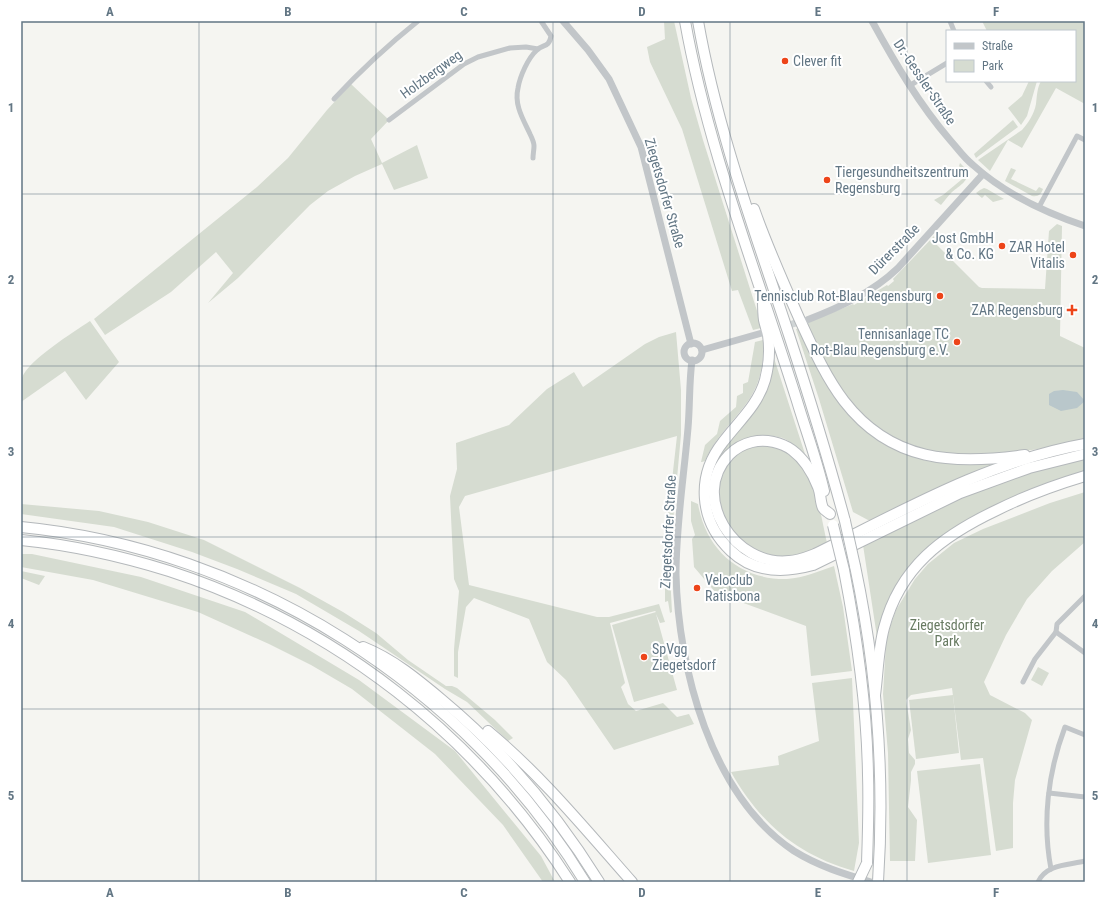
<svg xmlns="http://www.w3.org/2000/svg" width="1106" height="903" font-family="'Roboto Condensed',sans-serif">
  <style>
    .green { fill: #d6dcd1 }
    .water { fill: #b9c7cb }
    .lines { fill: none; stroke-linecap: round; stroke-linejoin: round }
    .tertiary-tunnel { stroke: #d0d5d6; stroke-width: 7; stroke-dasharray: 7 3.5; stroke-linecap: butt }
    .motorway-casing { stroke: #b4b8bb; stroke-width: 12 }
    .minor { stroke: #c2c6c9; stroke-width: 5 }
    .tertiary { stroke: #c2c6c9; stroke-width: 7 }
    .motorway { stroke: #fff; stroke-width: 10 }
    .motorway-bridge-casing { stroke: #b4b8bb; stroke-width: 12; stroke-linecap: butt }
    .motorway-bridge { stroke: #fff; stroke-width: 10 }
    .grid { fill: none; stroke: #627684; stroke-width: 1; stroke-opacity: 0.55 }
    .poi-dot { fill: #ed4419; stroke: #fff; stroke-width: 1.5 }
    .labels { text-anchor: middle; stroke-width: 4; stroke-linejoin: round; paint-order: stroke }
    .poi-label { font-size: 14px; fill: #627684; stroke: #fff; text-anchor: end }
    .street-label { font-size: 14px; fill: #627684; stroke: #fff }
    .park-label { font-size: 14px; fill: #677a61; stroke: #fff }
    .neatline { fill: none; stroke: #627684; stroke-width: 1.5 }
    .grid-label { font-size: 13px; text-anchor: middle; font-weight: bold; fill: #627684 }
  </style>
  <rect width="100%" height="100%" fill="#f5f5f1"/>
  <g class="green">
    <polygon points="664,21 674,21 691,98 703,140 758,314 761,328 753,330 738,290 732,291 682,129 650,62 647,47 665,39"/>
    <path d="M 982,21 L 1085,21 L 1085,104 L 1056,88 L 1022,148 L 1008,140 L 990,171 L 978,160 L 1022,130 C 1029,122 1034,114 1036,104 C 1037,96 1037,88 1041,81 L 1075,81 L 1075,31 L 987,31 Z"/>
    <polygon points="1029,81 1037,81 1027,116 1021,125 1008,108 1022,96"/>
    <polygon points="351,84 389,120 371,139 382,163 417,145 428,178 394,190 382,164 355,176 328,191 310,205 238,278 208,303 233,273 216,252 171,292 105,335 94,319 257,187 288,158 327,110"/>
    <polygon points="1013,120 1018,127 976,158 974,154"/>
    <path d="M 960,163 L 967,170 C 970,181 959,186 952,192 C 948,196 945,200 941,205 L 934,200 L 943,195 L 967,175 L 959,166 Z"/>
    <path d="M 1011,168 L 1016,170 L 1011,179 L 1036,191 L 1039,187 L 1043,189 C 1041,194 1039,197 1032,196 L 1005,181 Z"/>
    <polygon points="984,188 987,189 1004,199 993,202 985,195 982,198 976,193 980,190"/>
    <path d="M 1057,224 L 1062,226 L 1060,336 L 1085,348 L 1085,441 C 1046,448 1007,455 968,455 C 960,455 951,456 944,454 C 912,449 881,435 859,411 C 836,386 821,354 807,323 L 853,304 L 854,305 L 887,285 L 888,286 L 894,281 L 893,279 L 934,236 L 935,238 L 933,241 L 979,287 L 982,288 L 1045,289 L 1049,231 Z"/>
    <path d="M 90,321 L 119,362 L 86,400 L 65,371 L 21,402 C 21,395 20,385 22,378 C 28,360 74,332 90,321 Z"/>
    <polygon points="799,328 872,436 905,454 927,461 960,464 995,463 996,465 873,520 868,520 853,512 819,399 796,329"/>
    <polygon points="676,332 681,390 681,435 670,554 671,593 672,612 670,613 668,601 665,602 665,542 677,436 465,496 459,507 469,585 597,617 609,617 659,604 665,622 660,623 656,614 677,690 634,702 612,625 656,612 655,611 610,623 625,683 621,687 628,704 636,711 663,703 677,717 689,714 694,724 614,750 566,680 547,662 529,619 474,598 466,607 458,652 458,678 454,676 454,649 459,591 454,579 450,496 457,469 456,443 509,425 547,389 574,372 583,387 645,344 659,337"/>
    <path d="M 763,340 C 765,362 760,386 746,404 C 732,423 714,439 705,461 L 702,462 L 701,462 L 705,445 L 717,434 L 720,421 L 736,407 L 737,396 L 743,393 L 743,384 L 748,382 L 755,342 Z"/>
    <path d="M 774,358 L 805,454 C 799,449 792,443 785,439 C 781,437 777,437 773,436 C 745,431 720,450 712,477 L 712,467 L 719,453 L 763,398 L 770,380 Z"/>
    <path d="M 768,444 C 773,446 779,447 783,449 C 815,463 820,513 827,543 C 811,551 796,557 778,557 C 758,556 733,538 725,520 C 714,497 718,463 742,450 C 749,445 760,445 768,444 Z"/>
    <path d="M 1085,458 L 1085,473 L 959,525 C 939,538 916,553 904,575 C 894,594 886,617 877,637 L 863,545 L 974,491 L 1036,470 Z"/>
    <polygon points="1085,492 1085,542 1052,571 1027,599 1006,635 984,682 990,695 1025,713 1032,720 1015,780 1013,803 1013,848 996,851 983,758 961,760 952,688 911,695 906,700 911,730 908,739 909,753 915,760 915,764 911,772 911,780 908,807 917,820 915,861 890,861 888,753 883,694 886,643 890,627 896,610 915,579 928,564 954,543 983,529 1050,503"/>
    <path d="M 691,501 L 698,504 C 706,550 740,580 787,579 C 804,578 819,571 834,566 L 843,607 L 852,671 L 811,676 L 806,626 L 716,593 L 694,567 L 692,539 L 695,535 L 691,521 Z"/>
    <polygon points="21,504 99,511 148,522 204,540 300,588 343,612 376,633 408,660 446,686 452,686 457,688 495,720 513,738 508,741 467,702 445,689 359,631 296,594 237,569 192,552 114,527 21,514"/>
    <polygon points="21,554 32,554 141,577 245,612 359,680 455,751 541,856 555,882 543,882 503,825 435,754 352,689 311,665 269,644 198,612 93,580 21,567"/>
    <polygon points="21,571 45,576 39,585 21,578"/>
    <polygon points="1038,667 1049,673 1042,686 1031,680"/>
    <path d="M 852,678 L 859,843 L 854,871 C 797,855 760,823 731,772 L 779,765 L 778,756 L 819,741 L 812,683 Z"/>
    <polygon points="953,695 959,753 916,759 909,700"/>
    <polygon points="980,764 991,855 928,863 917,771"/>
  </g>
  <polygon class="water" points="1063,390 1077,392 1085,401 1077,408 1061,411 1049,405 1049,394 1054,391"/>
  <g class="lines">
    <polyline class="tertiary-tunnel" points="771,331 805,320"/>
    <g class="motorway-casing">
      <g id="motorway">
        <path d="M 685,21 C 708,150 758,276 797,401 C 806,431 817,460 824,491"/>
        <path d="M 698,21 C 717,129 755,232 789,335 C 809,396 828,458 845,521"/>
        <path d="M 754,209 C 767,246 783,282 799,318 C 812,346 825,376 844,401 C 891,462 953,465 1025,455"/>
        <path d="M 763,299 C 763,306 763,313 764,320 C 765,325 767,330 768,335 C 770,349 769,365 765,380 C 758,405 738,422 723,442 C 696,476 699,521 731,551 C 754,573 784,573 813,565 L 960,493 L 1029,468 L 1085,454"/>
        <path d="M 830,514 C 828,512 824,510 823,508 C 820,502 821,494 818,487 C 813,474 804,459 792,450 C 781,442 766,439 752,442 C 743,444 735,449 729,455 C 689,497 735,567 789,561 C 798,561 807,557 815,554 C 902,511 989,461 1085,444"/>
        <path d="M 21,527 C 250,549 466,686 585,882"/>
        <path d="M 21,540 C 71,545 121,556 169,571 C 335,625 476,735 570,882"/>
        <path d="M 855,566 C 877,670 885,776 878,882"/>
        <path d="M 844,570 C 857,637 867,706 868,775 C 869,804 868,834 867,863"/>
        <path d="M 363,647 C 393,659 417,679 441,699 C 505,752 555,811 599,882"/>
        <path d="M 875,695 C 878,673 878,650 884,628 C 900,567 942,536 997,510 C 1025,496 1055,485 1085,476"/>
        <path d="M 488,731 C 542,776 586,830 632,882"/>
      </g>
    </g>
    <g class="minor">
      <polyline points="950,21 954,31"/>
      <polyline points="986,81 991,87"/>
      <polyline points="909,86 947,63"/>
      <path d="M 334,99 C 360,71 388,45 418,21"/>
      <polyline points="389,120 464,64 478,57 510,48 526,47 538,49"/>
      <path d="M 533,158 C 533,154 534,150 534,146 C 534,142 532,138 530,134 C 523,119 514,105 518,88 C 520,76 528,58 537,50 C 543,44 549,48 551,36 L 541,21"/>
      <polyline points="1039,207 1077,136 1085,140"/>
      <polyline points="1056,632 1085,653"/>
      <polyline points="1023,682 1035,659 1056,632 1057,624 1085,596"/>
      <polyline points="1049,793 1085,797"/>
      <path d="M 1051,869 C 1042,822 1048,772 1065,727 L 1085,735"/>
      <path d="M 1038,882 C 1046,864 1069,865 1085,861"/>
    </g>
    <g class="tertiary">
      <polyline points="563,21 588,50 609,79 641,147 691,344"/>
      <path d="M 872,21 C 895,63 919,104 950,140 C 958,149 964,158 973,165 C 1004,193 1046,213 1085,226"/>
      <path d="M 807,320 C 840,307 872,293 898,268 L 983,174"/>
      <circle cx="693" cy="352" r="9"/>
      <polyline points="702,350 762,333"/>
      <path d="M 692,360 C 689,383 690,405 688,428 C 684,476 676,525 676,574 C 678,668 711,796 794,851 C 818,866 844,874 871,882"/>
    </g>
    <use href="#motorway" class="motorway"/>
    <g class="motorway-bridge-casing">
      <g id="motorway-bridge">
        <polyline points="845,521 855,566"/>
        <polyline points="833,525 844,570"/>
        <polyline points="858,882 867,863"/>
      </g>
    </g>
    <use href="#motorway-bridge" class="motorway-bridge"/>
  </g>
  <path class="grid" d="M 199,21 L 199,882M 376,21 L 376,882M 553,21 L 553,882M 730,21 L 730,882M 907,21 L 907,882M 21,194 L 1085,194M 21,366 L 1085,366M 21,537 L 1085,537M 21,709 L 1085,709"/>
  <g class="poi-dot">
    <circle cx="785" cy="61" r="4"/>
    <circle cx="827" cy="180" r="4"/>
    <circle cx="1002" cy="246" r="4"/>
    <circle cx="1073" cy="255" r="4"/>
    <circle cx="940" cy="296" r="4"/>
    <path d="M1070 304h4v4h4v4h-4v4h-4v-4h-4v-4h4z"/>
    <circle cx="957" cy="342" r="4"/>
    <circle cx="697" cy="588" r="4"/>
    <circle cx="644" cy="657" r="4"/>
  </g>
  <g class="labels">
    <g class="poi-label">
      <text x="793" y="66" text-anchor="start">Clever fit</text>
      <text x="835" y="177" text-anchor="start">Tiergesundheitszentrum<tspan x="835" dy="16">Regensburg</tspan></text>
      <text x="994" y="243">Jost GmbH<tspan x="994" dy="16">&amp; Co. KG</tspan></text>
      <text x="1065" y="252">ZAR Hotel<tspan x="1065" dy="16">Vitalis</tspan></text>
      <text x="932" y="301">Tennisclub Rot-Blau Regensburg</text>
      <text x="1063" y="315">ZAR Regensburg</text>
      <text x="949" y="339">Tennisanlage TC<tspan x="949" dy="16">Rot-Blau Regensburg e.V.</tspan></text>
      <text x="705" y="585" text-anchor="start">Veloclub<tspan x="705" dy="16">Ratisbona</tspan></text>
      <text x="652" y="654" text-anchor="start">SpVgg<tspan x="652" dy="16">Ziegetsdorf</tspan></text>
    </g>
    <g class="street-label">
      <text transform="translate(431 74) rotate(-36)" y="5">Holzbergweg</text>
      <text transform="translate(925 82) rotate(56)" y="5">Dr.-Gessler-Straße</text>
      <text transform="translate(665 193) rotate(74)" y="5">Ziegetsdorfer Straße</text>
      <text transform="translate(894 249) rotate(-45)" y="5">Dürerstraße</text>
      <text transform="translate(668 532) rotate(-87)" y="5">Ziegetsdorfer Straße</text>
    </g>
    <g class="park-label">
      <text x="947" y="630">Ziegetsdorfer<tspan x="947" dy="16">Park</tspan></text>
    </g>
  </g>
  <rect width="1106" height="903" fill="none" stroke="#ffffff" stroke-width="44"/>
  <rect x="946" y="30" width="130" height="52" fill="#ffffff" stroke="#c0c8ce"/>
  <rect x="954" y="43" width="20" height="6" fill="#c2c6c9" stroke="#c0c8ce"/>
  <text x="982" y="50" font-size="12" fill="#627684">Straße</text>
  <rect x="954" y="60" width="20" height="12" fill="#d6dcd1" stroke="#c0c8ce"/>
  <text x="982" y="70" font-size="12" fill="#627684">Park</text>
  <rect x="22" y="22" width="1062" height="859" class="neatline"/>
  <g class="grid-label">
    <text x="110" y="16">A</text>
    <text x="288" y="16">B</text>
    <text x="464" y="16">C</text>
    <text x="642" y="16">D</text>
    <text x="818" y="16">E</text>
    <text x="996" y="16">F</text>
    <text x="11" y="112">1</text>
    <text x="1095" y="112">1</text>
    <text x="11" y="284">2</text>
    <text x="1095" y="284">2</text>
    <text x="11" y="456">3</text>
    <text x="1095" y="456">3</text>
    <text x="11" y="628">4</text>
    <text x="1095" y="628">4</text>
    <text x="11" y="800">5</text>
    <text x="1095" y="800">5</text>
    <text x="110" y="897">A</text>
    <text x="288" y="897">B</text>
    <text x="464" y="897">C</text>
    <text x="642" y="897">D</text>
    <text x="818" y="897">E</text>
    <text x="996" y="897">F</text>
  </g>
</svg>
